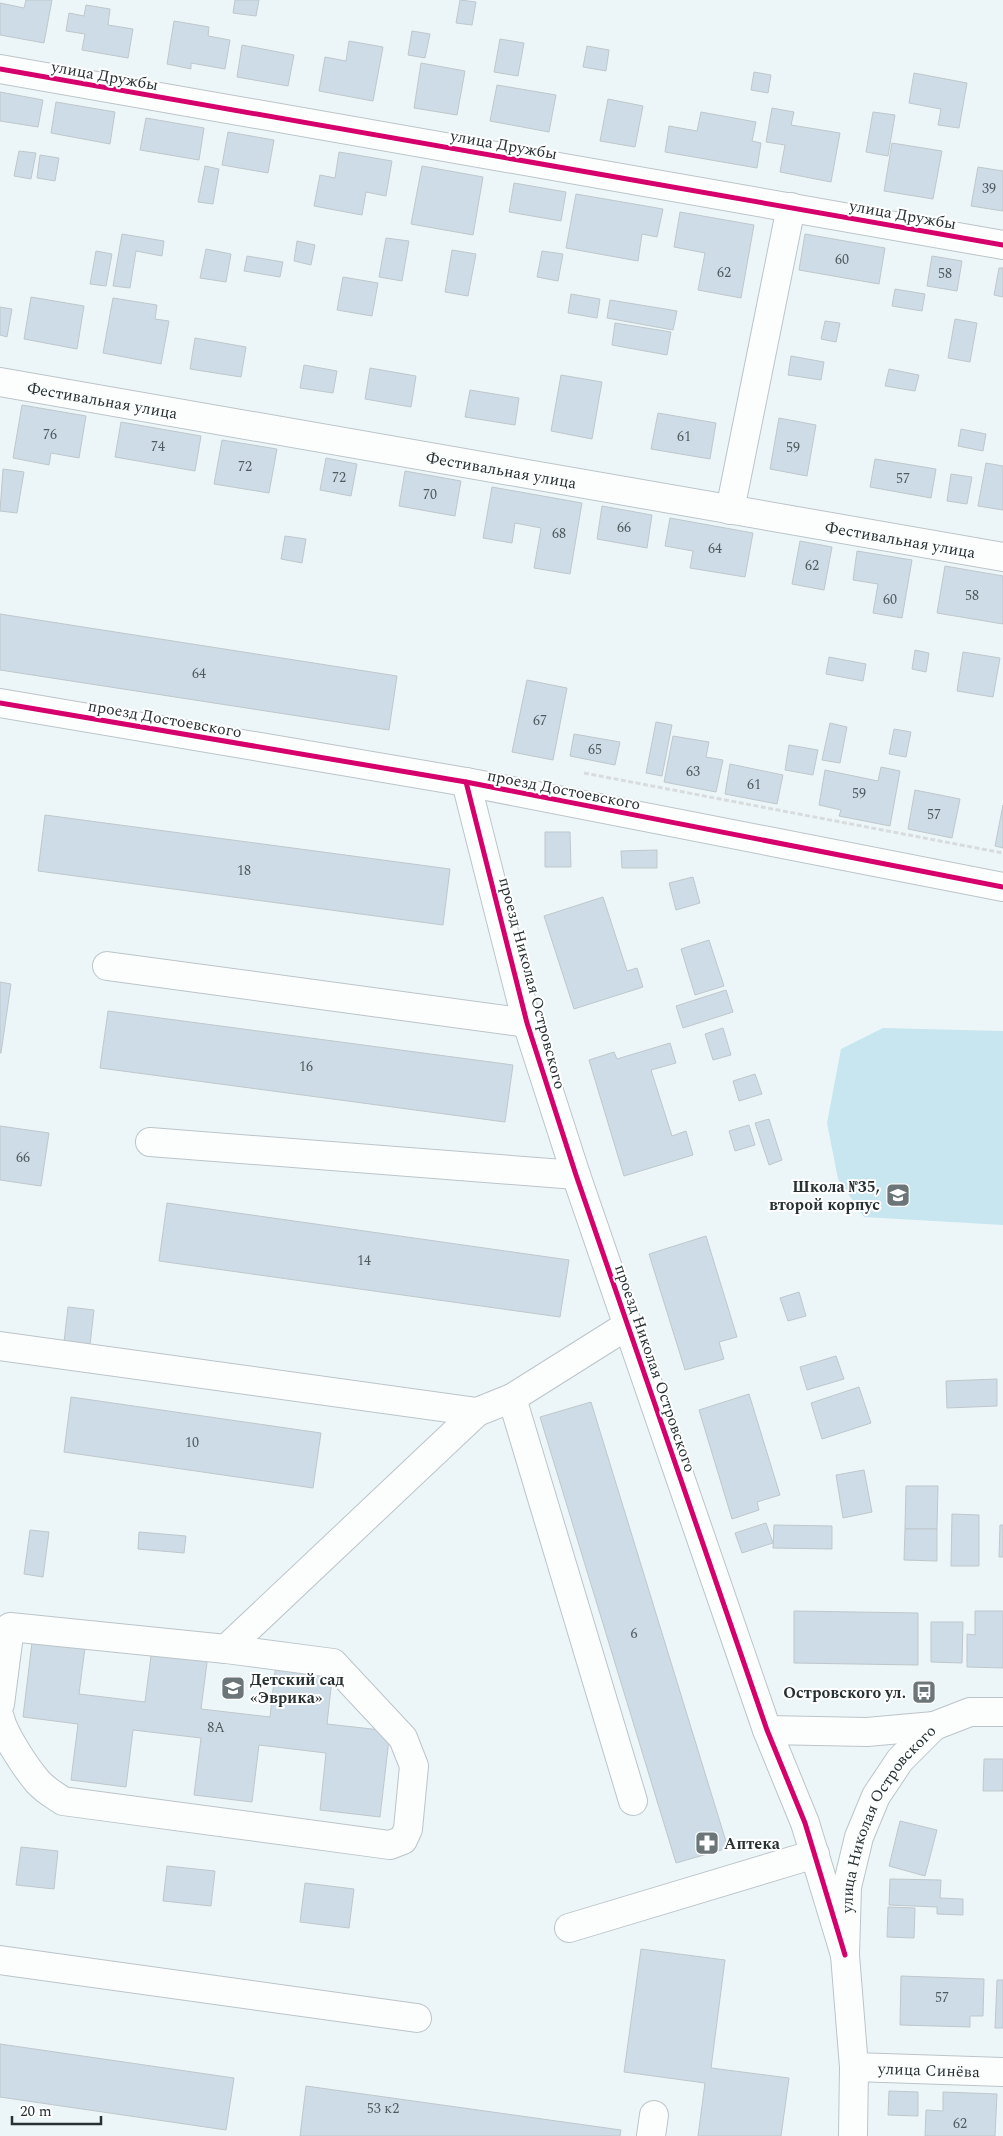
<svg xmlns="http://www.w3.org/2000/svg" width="1003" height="2136" font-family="Spectral,serif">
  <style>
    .green { fill: #c7e6ef }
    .building { fill: #cddce6; stroke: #bfc7cb }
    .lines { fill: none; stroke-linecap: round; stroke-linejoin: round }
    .minor-casing { stroke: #bcc4c8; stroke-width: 30 }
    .path { stroke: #d9dcdd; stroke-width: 3; stroke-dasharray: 5 2.5; stroke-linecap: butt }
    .minor { stroke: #fcfefe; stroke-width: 28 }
    .cycleway-casing { stroke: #fff; stroke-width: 8 }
    .cycleway { stroke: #d6006c; stroke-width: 5 }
    .labels { text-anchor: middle; stroke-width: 4; stroke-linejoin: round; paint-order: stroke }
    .number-label { font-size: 14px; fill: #505b5f }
    .street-label { font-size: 16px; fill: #273032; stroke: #fff }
    .poi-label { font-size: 16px; font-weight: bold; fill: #273032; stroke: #fff; text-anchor: end }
  </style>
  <rect width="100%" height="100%" fill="#ecf6f9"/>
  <polygon class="green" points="883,1028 1003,1031 1003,1225 864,1217 838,1179 827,1123 841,1049"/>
  <g class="building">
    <polygon points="26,0 52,0 44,43 0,35 0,3 24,8"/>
    <polygon points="235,0 259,0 256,16 233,13"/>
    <polygon points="460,0 476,2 472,25 456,23"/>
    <polygon points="86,5 110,9 108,25 133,29 128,58 82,50 85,34 66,31 69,13 84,16"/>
    <polygon points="174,21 209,27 208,36 230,40 225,69 191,63 191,69 167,64"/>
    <polygon points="412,31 430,34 425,58 408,55"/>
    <polygon points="500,39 524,43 518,76 494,72"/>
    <polygon points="349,41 383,47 373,101 319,91 325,57 346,61"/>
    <polygon points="242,45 294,55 288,86 237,77"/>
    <polygon points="587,46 609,50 606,71 583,67"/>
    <polygon points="421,63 465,71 457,115 414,108"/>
    <polygon points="754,72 771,75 768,93 751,90"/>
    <polygon points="914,73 967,83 959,128 938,125 941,109 909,103"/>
    <polygon points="497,85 556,95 549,132 490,121"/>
    <polygon points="0,92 43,100 38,127 0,121"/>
    <polygon points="608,99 643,106 635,147 600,141"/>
    <polygon points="56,102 115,112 110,144 51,133"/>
    <polygon points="772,108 794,112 791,125 840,133 831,182 780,172 785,145 766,142"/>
    <polygon points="701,112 756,122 752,141 761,143 757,168 665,152 669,126 697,131"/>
    <polygon points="873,112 895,115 888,156 866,152"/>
    <polygon points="146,118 204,128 199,160 140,150"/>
    <polygon points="228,132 274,140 268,173 222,165"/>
    <polygon points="892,143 942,151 933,199 884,191"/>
    <polygon points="19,151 36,153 31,179 14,176"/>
    <polygon points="339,152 392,161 386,196 366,192 362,215 314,206 320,175 335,178"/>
    <polygon points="40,155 59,158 55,181 37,178"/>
    <polygon points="205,166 219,169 213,204 198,202"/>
    <polygon points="422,166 483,177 473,235 411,224"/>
    <polygon points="978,167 1003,171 1003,211 971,206"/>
    <polygon points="514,183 566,192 561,221 509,212"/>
    <polygon points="576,194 663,209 657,237 642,234 638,261 566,248"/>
    <polygon points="680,212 754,225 741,298 698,290 705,253 674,247"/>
    <polygon points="122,234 164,241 162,256 136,251 130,288 113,286"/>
    <polygon points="805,234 885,248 879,284 799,270"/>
    <polygon points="386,238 409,241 402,281 379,277"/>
    <polygon points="297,241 315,245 311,265 294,261"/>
    <polygon points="206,249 231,254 226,282 200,278"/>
    <polygon points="452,250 476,254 468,296 445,292"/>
    <polygon points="96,251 112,254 106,286 90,284"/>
    <polygon points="542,251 563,254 558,281 537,277"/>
    <polygon points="247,256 283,262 280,277 244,271"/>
    <polygon points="932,256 962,261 957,291 927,286"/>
    <polygon points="999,268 1003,268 1003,297 994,295"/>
    <polygon points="343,277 378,283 372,316 337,310"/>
    <polygon points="895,289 925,294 922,311 892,306"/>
    <polygon points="571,294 600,299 597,318 568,313"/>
    <polygon points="31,297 84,306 77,349 24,339"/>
    <polygon points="113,298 157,305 155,319 169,321 161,364 103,353"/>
    <polygon points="610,300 677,311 673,330 607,318"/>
    <polygon points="0,307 12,309 7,337 0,335"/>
    <polygon points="955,319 977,323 970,362 948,358"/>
    <polygon points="825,321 840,323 836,342 821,339"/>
    <polygon points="615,323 671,332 667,355 612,345"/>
    <polygon points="195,338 246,347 241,377 190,369"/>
    <polygon points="791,356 824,362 821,380 788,375"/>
    <polygon points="304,365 337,371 333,393 300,388"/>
    <polygon points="370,368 416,376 411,407 365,399"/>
    <polygon points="889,369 919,375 915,391 885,386"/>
    <polygon points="561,375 602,382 592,439 551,431"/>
    <polygon points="470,390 519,398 515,425 465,417"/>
    <polygon points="22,405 86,416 79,458 51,453 49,465 13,458"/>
    <polygon points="658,413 716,423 710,459 651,449"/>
    <polygon points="779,418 816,425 807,476 770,469"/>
    <polygon points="121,422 201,436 195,471 115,457"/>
    <polygon points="961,429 986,434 983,451 958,446"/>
    <polygon points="222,440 277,449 269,493 214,484"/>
    <polygon points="326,458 357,464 351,496 320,490"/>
    <polygon points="875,459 936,469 931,498 870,487"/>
    <polygon points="986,463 1003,466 1003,510 978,506"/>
    <polygon points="3,469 24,472 17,513 0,511"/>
    <polygon points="405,471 461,481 455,516 399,506"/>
    <polygon points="951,474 972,477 967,504 947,501"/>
    <polygon points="492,487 582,503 570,574 534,568 541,528 515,523 512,543 483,538"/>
    <polygon points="602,506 652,515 647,548 597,539"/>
    <polygon points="670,518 753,533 745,577 690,568 693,551 665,546"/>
    <polygon points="285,536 306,539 302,563 281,559"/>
    <polygon points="800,541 832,547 824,590 792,584"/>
    <polygon points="857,551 912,560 902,618 873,613 878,584 853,580"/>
    <polygon points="945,566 1003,576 1003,624 937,613"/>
    <polygon points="0,614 397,676 389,730 0,670"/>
    <polygon points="915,650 929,653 926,672 912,669"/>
    <polygon points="963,652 1000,658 993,697 957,691"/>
    <polygon points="829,657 866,664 863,681 826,674"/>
    <polygon points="527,680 567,688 553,760 512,752"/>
    <polygon points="656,722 672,725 662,776 646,773"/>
    <polygon points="830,723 847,727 840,763 822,760"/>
    <polygon points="894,729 911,732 906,757 889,754"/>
    <polygon points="574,734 620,742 615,765 570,756"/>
    <polygon points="673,736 709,742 706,757 723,760 716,792 664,782"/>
    <polygon points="789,745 818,750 813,775 785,770"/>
    <polygon points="730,764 783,775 777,804 725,794"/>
    <polygon points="881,767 900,771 890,826 839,816 841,810 819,805 825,770 878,781"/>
    <polygon points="915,790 960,799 952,838 908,829"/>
    <polygon points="1003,805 1003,848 995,846"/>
    <polygon points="45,815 450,869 443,925 38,871"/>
    <polygon points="545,832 570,832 571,867 545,867"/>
    <polygon points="657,850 657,868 622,868 621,851"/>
    <polygon points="693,877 700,903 676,910 669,883"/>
    <polygon points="603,897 627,971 637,968 643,987 574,1009 544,916"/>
    <polygon points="709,940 724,986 695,995 681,949"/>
    <polygon points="0,982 11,984 1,1053 0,1053"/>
    <polygon points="726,990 733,1012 683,1028 676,1006"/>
    <polygon points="108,1011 513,1065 505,1122 100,1068"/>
    <polygon points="723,1028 731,1055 713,1060 705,1034"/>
    <polygon points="670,1043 676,1063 651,1070 672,1136 686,1131 693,1155 624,1176 589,1060 614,1052 617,1059"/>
    <polygon points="755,1074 762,1094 739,1101 733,1081"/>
    <polygon points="769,1119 782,1160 769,1165 755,1123"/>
    <polygon points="749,1125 755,1145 735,1151 729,1131"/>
    <polygon points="0,1126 49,1133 41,1186 0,1180"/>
    <polygon points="167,1203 569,1260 560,1317 159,1261"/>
    <polygon points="706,1236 737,1337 719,1342 724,1359 685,1370 649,1254"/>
    <polygon points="799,1292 806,1316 788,1321 780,1298"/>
    <polygon points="68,1307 94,1310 90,1345 64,1342"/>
    <polygon points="836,1356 844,1379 807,1390 800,1367"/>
    <polygon points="997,1379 997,1406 947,1408 946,1381"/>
    <polygon points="859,1387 871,1423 822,1439 811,1403"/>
    <polygon points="749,1394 780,1495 757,1502 759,1510 732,1519 699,1410"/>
    <polygon points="71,1397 321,1433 313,1488 64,1452"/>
    <polygon points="591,1402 728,1848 676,1863 540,1417"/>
    <polygon points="864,1470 872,1512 843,1518 836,1475"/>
    <polygon points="906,1486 938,1486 937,1529 905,1529"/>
    <polygon points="952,1514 979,1515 979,1566 951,1566"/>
    <polygon points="766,1523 773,1543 742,1553 735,1533"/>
    <polygon points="774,1525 832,1526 832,1549 773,1548"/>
    <polygon points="1000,1525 1003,1525 1003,1557 999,1557"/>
    <polygon points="905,1529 937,1529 937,1561 904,1560"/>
    <polygon points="30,1530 49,1532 43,1577 24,1574"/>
    <polygon points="139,1532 186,1536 184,1553 138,1549"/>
    <polygon points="794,1611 918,1613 918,1665 794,1663"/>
    <polygon points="975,1611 1003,1611 1003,1668 967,1667 967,1634 975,1635"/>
    <polygon points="931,1622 963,1622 962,1663 931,1662"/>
    <polygon points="33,1634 86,1640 79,1694 145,1702 152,1648 208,1655 201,1709 270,1717 276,1663 333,1670 327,1724 390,1731 380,1817 320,1810 326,1753 259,1745 252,1802 194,1795 201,1738 133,1730 126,1787 71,1780 78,1724 23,1717"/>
    <polygon points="984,1759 1003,1759 1003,1791 983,1791"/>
    <polygon points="900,1821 937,1830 925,1876 889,1866"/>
    <polygon points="21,1847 58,1851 54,1889 16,1885"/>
    <polygon points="167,1866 215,1871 211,1906 163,1901"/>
    <polygon points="890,1879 941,1880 940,1898 963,1899 963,1915 937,1914 937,1907 889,1905"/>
    <polygon points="305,1883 354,1889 349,1928 300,1922"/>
    <polygon points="888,1907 915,1908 914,1938 887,1937"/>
    <polygon points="641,1949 725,1960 711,2068 789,2078 781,2136 698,2136 705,2083 624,2072"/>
    <polygon points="901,1976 984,1979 983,2016 970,2016 970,2027 900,2025"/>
    <polygon points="997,1980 1003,1980 1003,2028 995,2028"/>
    <polygon points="0,2044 234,2078 226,2130 0,2097"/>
    <polygon points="306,2086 621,2130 620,2136 300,2136"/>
    <polygon points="889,2091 918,2092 918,2116 888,2115"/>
    <polygon points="943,2092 997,2094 995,2136 925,2136 926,2110 943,2111"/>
  </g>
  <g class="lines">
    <g class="minor-casing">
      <g id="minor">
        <polyline points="0,69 1003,245"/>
        <path id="s1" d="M 0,382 L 1003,557"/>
        <polyline points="730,510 791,207"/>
        <polyline points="0,703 466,782 1003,887"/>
        <polyline points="466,782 527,1023 576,1175 767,1730 805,1823 845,1955"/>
        <polyline points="107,966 527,1023"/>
        <polyline points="150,1142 576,1175"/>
        <polyline points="0,1346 477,1412 512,1398 628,1325"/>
        <polyline points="512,1398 633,1801"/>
        <polyline points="226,1649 477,1412"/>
        <path d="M 0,1704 L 10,1627 L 226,1649 L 333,1663 L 403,1738 L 414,1766 L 408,1829 L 403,1840 L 390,1845 L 63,1801 C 54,1795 45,1790 38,1782 C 26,1768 4,1735 0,1718"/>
        <polyline points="767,1730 867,1732 934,1726"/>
        <polyline points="569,1928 815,1854"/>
        <polyline points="0,1960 417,2018"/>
        <path id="s2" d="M 854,2067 L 1003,2072"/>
        <polyline points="651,2136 654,2115"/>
        <path id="s3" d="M 853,2136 L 854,2067 L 845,1955 L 847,1887 L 859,1837 L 876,1796 L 900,1760 L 934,1726 L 970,1712 L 1003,1712"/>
      </g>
    </g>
    <polyline class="path" points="584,773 1003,853"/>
    <use href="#minor" class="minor"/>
    <g class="cycleway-casing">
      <g id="cycleway">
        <polyline points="0,69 1003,245"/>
        <polyline points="0,703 466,782 1003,887"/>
        <polyline points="466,782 527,1023 576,1175 767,1730 805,1823 845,1955"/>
      </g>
    </g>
    <use href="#cycleway" class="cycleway"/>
  </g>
  <defs>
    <g id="school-square" transform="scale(1.25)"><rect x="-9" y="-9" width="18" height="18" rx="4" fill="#6c7578" stroke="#fff"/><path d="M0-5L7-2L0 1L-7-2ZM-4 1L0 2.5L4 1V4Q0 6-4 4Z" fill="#fff"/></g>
    <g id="bus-square" transform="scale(1.25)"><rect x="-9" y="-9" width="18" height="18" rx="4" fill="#6c7578" stroke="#fff"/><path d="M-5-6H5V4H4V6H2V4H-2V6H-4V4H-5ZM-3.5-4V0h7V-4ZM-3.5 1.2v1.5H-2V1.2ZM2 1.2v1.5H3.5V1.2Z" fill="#fff"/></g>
    <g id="pharmacy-square" transform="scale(1.25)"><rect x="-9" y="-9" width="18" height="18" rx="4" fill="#6c7578" stroke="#fff"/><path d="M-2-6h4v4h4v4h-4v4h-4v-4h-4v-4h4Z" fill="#fff"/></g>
  </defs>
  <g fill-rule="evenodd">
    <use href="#school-square" x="898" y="1195"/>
    <use href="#school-square" x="233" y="1688"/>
    <use href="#bus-square" x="924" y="1692"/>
    <use href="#pharmacy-square" x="707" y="1843"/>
  </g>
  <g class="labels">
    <g class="number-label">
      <text x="989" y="193">39</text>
      <text x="842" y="264">60</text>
      <text x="724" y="277">62</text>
      <text x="945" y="278">58</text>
      <text x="50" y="439">76</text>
      <text x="684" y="441">61</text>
      <text x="158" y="451">74</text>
      <text x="793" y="452">59</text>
      <text x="245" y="471">72</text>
      <text x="339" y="482">72</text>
      <text x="903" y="483">57</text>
      <text x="430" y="499">70</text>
      <text x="624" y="532">66</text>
      <text x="559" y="538">68</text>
      <text x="715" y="553">64</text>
      <text x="812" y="570">62</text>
      <text x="972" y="600">58</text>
      <text x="890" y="604">60</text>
      <text x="199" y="678">64</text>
      <text x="540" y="725">67</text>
      <text x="595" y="754">65</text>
      <text x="693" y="776">63</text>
      <text x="754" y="789">61</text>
      <text x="859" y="798">59</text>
      <text x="934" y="819">57</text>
      <text x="244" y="875">18</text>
      <text x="306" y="1071">16</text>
      <text x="23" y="1162">66</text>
      <text x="364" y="1265">14</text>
      <text x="192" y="1447">10</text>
      <text x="634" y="1638">6</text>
      <text x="216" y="1732">8А</text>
      <text x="942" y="2002">57</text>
      <text x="383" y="2113">53 к2</text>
      <text x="960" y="2128">62</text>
    </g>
    <g class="street-label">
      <text transform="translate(105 75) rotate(10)" y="6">улица Дружбы</text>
      <text transform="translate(504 144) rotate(10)" y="6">улица Дружбы</text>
      <text transform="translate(903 214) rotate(10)" y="6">улица Дружбы</text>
      <text dy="6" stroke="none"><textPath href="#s1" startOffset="104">Фестивальная улица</textPath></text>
      <text dy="6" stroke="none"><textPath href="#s1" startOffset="509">Фестивальная улица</textPath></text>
      <text dy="6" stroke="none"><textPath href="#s1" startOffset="914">Фестивальная улица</textPath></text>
      <text transform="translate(165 718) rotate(10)" y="6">проезд Достоевского</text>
      <text transform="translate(564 789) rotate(11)" y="6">проезд Достоевского</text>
      <text transform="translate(533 983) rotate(75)" y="6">проезд Николая Островского</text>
      <text transform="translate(656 1368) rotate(71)" y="6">проезд Николая Островского</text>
      <text dy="6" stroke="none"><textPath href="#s3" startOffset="329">улица Николая Островского</textPath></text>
      <text dy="6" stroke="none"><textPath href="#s2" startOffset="75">улица Синёва</textPath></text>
    </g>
    <g class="poi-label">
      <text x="880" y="1192">Школа №35,<tspan x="880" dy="18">второй корпус</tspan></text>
      <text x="250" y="1685" text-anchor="start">Детский сад<tspan x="250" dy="18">«Эврика»</tspan></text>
      <text x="906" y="1698">Островского ул.</text>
      <text x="724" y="1849" text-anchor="start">Аптека</text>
    </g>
  </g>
  <path d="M12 2116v8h89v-8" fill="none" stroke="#273032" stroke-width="2.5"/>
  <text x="20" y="2116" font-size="15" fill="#273032" stroke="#ffffff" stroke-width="4" paint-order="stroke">20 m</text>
</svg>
